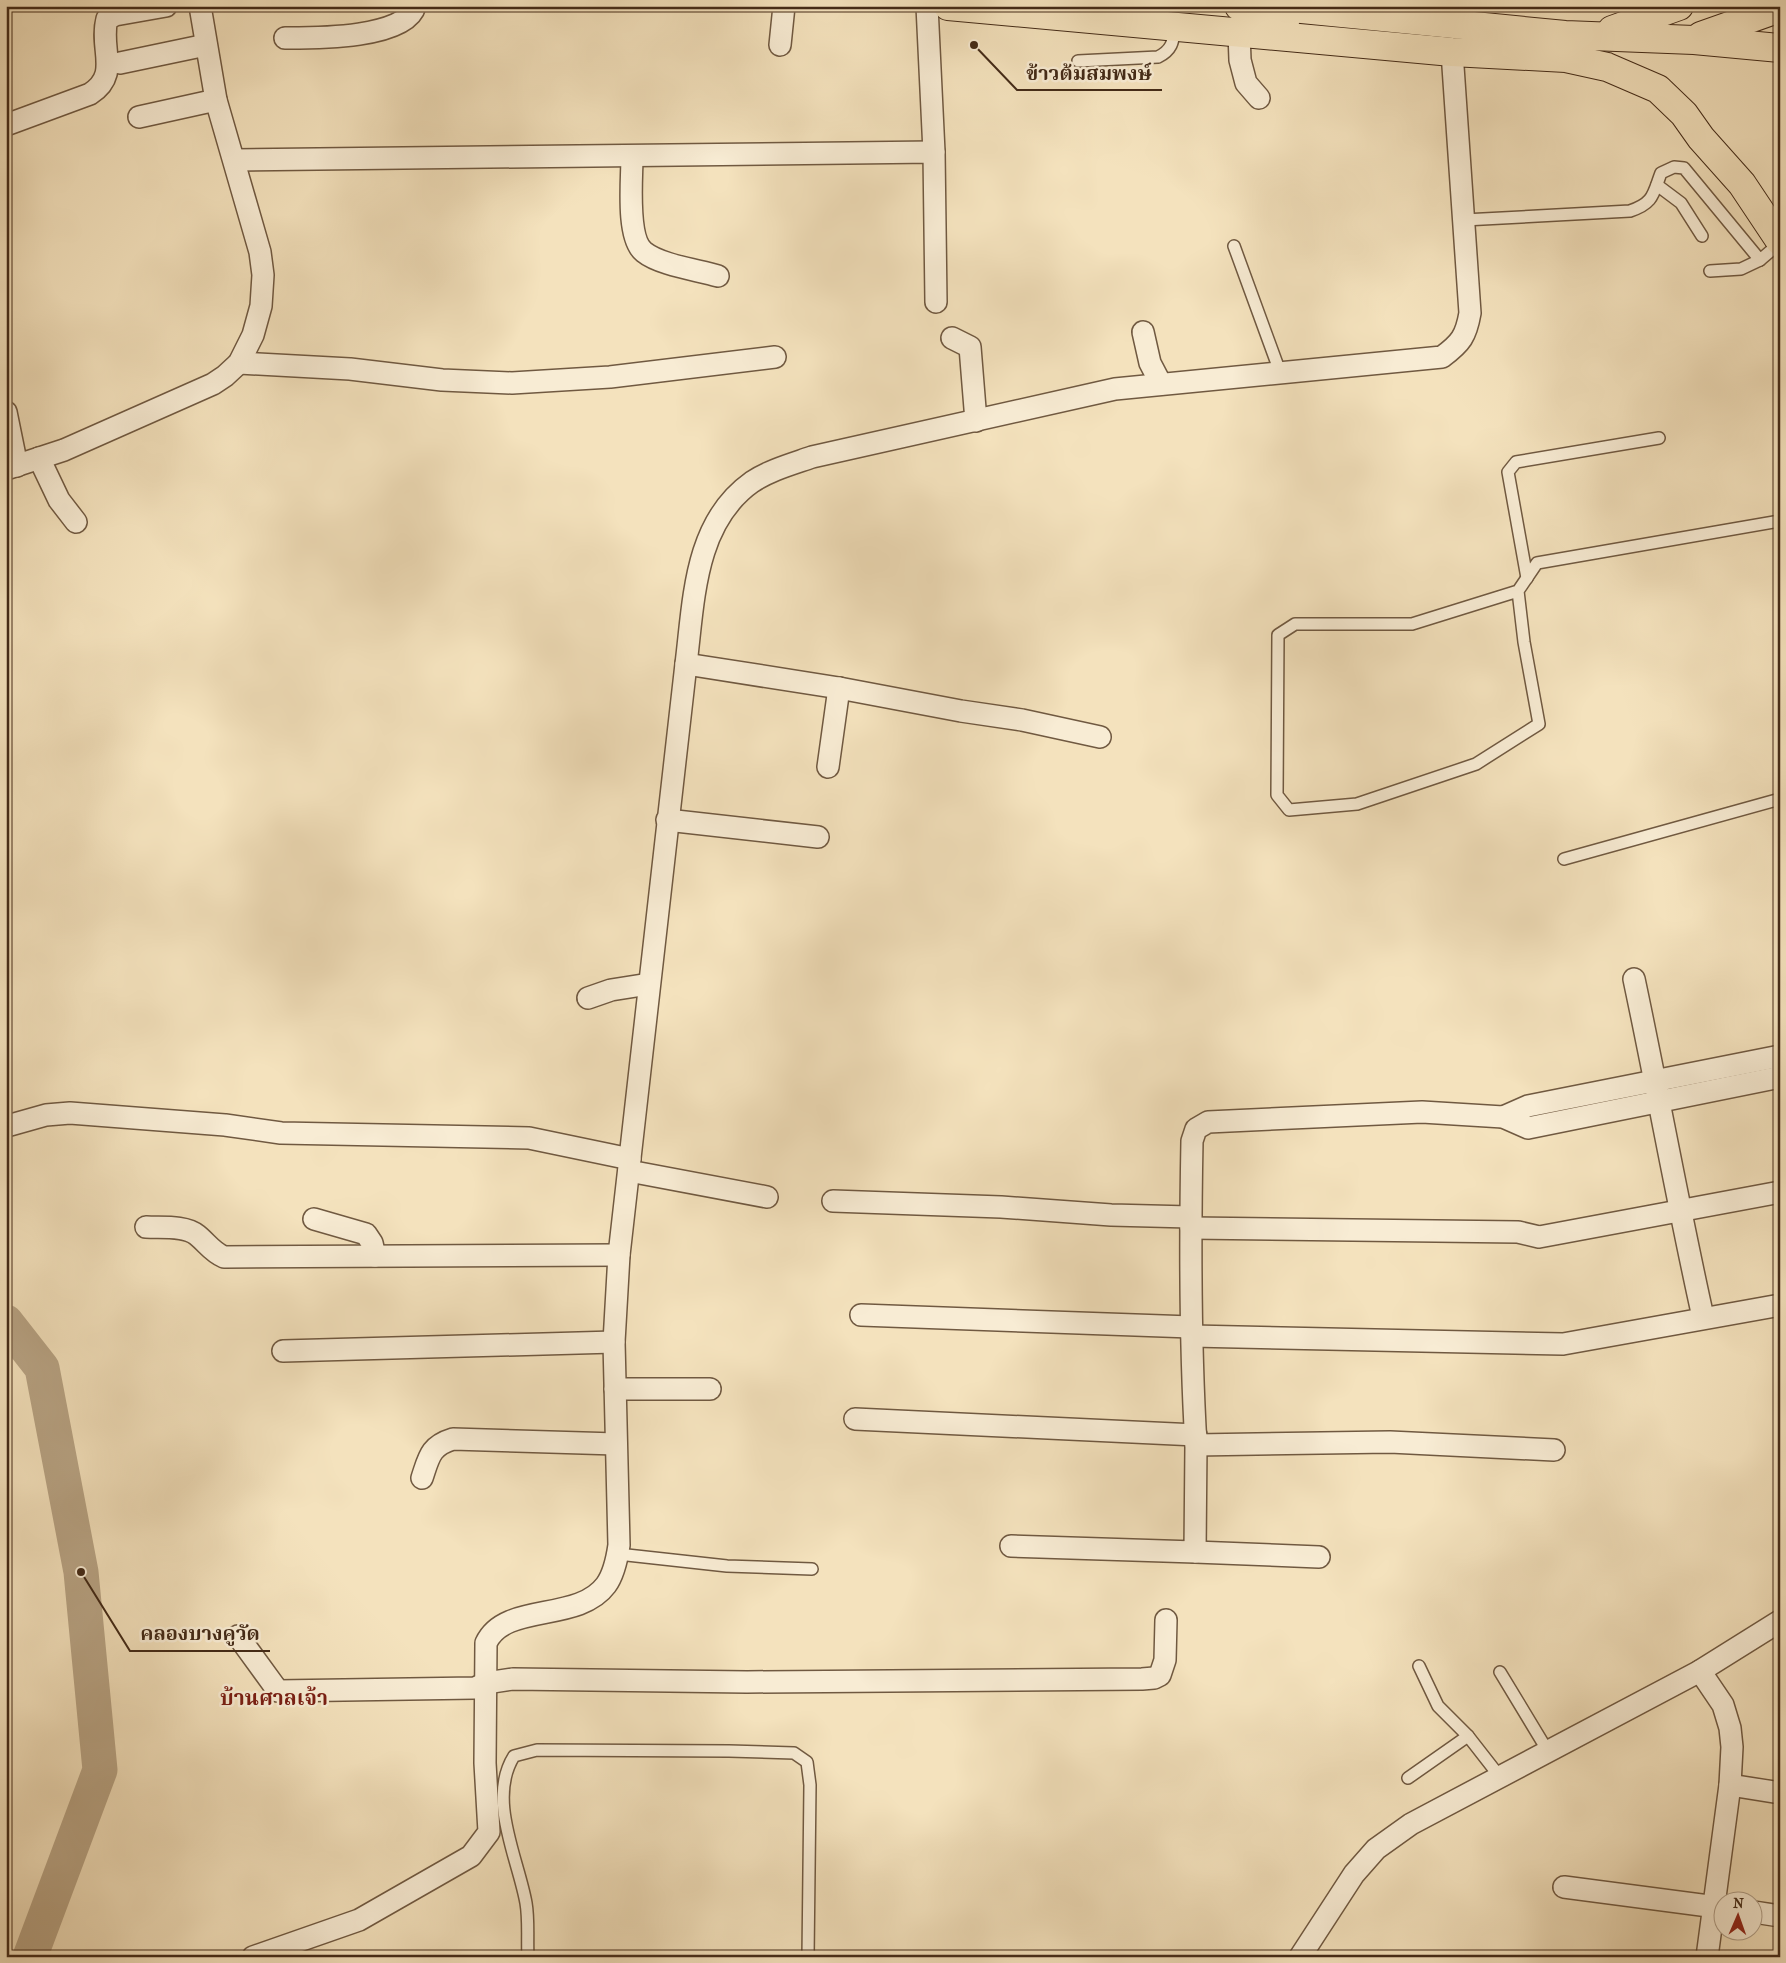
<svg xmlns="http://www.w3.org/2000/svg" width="1786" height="1963" font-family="'IM FELL French Canon','Noto Serif Thai',serif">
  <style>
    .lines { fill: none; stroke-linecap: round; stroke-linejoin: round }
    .river { stroke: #b8a485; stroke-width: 35 }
    .service-casing { stroke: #705941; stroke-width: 14 }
    .minor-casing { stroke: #705941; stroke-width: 24 }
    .primary-casing { stroke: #442b18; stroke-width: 30 }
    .service { stroke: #f8ecd4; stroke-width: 11 }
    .minor { stroke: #f8ecd4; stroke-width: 21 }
    .primary { stroke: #f4e2bd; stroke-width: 28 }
    .labels { text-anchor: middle; stroke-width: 5; stroke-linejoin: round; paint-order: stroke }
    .quarter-label { font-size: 21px; font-weight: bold; fill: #7a1f14; stroke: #f8ecd4 }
    .leader { fill: none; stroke: #442b18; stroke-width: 2 }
    .callout-dot { fill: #442b18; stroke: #f8ecd4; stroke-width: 2 }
    .callout-label { font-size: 20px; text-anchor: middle; font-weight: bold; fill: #442b18; stroke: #f8ecd4; stroke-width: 5; stroke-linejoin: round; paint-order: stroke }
  </style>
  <rect width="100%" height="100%" fill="#f4e2bd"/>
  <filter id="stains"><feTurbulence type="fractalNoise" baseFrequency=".004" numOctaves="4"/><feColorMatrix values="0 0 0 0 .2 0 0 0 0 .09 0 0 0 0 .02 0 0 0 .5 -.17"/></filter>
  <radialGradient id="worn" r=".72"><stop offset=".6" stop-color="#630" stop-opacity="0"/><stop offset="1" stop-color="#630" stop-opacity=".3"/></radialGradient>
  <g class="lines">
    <polyline class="river" points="6,1322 42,1368 81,1572 100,1770 30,1957"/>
    <g class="service-casing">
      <g id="service">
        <path d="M 1078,61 L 1158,57 C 1172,50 1173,42 1175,28"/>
        <polyline points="1657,185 1681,203 1702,236"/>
        <path d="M 1464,220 L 1630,211 C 1654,203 1653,194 1661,173 L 1674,167 L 1684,168 L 1760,260 L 1780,243"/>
        <polyline points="1234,246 1280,372"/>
        <polyline points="1710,271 1741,269 1760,260"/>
        <polyline points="1527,578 1508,472 1516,462 1659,438"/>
        <polyline points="1518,591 1524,642 1539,724 1476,764 1357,804 1289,810 1277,795 1278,635 1295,624 1412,624 1518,591 1537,563 1780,521"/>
        <polyline points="1564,859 1780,799"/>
        <polyline points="618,1554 727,1566 812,1569"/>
        <polyline points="1419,1666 1438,1706 1468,1736 1500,1777"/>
        <polyline points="1500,1672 1549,1753"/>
        <polyline points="1408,1778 1468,1736"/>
        <path d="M 528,1957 C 527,1940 529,1920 526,1903 C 518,1858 487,1799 514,1756 L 537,1750 L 729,1751 L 794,1753 L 807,1762 L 810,1785 L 808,1957"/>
      </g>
    </g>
    <g class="minor-casing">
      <g id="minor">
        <polyline points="927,6 934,152"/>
        <polyline points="1239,33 1240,60 1246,83 1259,98"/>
        <path d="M 285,38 C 312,38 406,39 415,6"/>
        <polyline points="780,45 784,6"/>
        <polyline points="120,63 206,45"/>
        <polyline points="139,117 216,100"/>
        <path d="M 6,125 L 90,94 C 121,74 99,49 107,19 L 115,15 L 166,6"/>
        <path d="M 632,157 C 632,179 626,238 644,252 C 660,265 698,270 718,276"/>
        <polyline points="235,160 934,152 936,302"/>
        <polyline points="1143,332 1150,363 1161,384"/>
        <polyline points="952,338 970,347 976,421"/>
        <polyline points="239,363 350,369 442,380 512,383 610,377 775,357"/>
        <polyline points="6,412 17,466"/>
        <polyline points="39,458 59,500 76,522"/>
        <polyline points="6,469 64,450 213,384 225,376 239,363 253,335 261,306 263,275 260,252 216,100 200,6"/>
        <polyline points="686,664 839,688 961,711 1022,720 1100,737"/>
        <polyline points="828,767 839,688"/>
        <polyline points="667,820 818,837"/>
        <path d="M 1634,979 C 1658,1092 1678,1205 1703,1317"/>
        <polyline points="588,998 611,990 649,984"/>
        <polyline points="1503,1117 1528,1106 1780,1056"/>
        <polyline points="7,1126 46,1115 70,1113 225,1125 281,1133 529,1138 630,1159"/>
        <polyline points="629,1171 767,1197"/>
        <polyline points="833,1201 1001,1207 1111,1215 1190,1217"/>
        <polyline points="314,1219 366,1234 372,1243 375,1256"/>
        <path d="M 146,1227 C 161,1228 185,1225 197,1235 C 207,1243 212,1252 224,1257 L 619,1255"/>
        <polyline points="1191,1228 1518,1232 1539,1237 1780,1192"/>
        <polyline points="861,1315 1191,1327"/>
        <polyline points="1192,1336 1563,1344 1780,1305"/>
        <polyline points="283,1351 614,1342"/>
        <polyline points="615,1389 710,1389"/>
        <polyline points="855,1419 1196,1435"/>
        <path d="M 1554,1450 L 1390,1442 L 1196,1445 C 1190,1344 1190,1242 1192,1141 L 1196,1129 L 1208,1122 L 1422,1112 L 1503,1117 L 1528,1128 L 1780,1077"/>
        <path d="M 422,1478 C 429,1457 430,1446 453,1439 L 616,1444"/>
        <polyline points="1011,1546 1195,1552 1196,1445"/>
        <polyline points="1195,1552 1319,1557"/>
        <polyline points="238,1636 278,1691 475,1688 486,1683 513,1679 747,1682 1142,1679 1154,1678 1160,1675 1165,1660 1166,1620"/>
        <polyline points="1700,1671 1723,1705 1730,1728 1732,1747 1730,1785 1707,1957"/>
        <polyline points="1730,1785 1780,1793"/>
        <polyline points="1564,1887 1724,1908"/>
        <polyline points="1754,1912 1780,1916"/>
        <path d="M 253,1957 L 359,1920 L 471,1856 L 489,1832 L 485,1763 L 486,1643 C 505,1602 578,1623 606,1585 C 614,1574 617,1559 619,1545 L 614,1342 L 619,1255 L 686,664 C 694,600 694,523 752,482 C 770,470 792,464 812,457 L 1115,389 L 1442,357 C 1461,343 1466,336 1470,313 L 1452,52"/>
        <polyline points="1300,1957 1354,1874 1376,1849 1411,1824 1700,1671 1780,1621"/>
      </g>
    </g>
    <g class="primary-casing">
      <g id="primary">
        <polyline points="948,6 1452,52 1566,58 1607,67 1658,89 1684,114 1701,138 1742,184 1780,241"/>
        <polyline points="1239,6 1286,18"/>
        <polyline points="1270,6 1565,35 1694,40 1780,48"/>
        <polyline points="1612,30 1679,6"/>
        <polyline points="1701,36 1780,8"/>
      </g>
    </g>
    <use href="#service" class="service"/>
    <use href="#minor" class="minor"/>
    <use href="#primary" class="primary"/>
  </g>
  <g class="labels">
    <g class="quarter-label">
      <text x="274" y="1705">บ้านศาลเจ้า</text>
    </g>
  </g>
  <path class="leader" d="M974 45L1017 90H1162M81 1572L130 1651H270"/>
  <g class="callout-dot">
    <circle cx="974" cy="45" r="5"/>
    <circle cx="81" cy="1572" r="5"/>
  </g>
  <g class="callout-label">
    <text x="1089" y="80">ข้าวต้มสมพงษ์</text>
    <text x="200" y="1640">คลองบางคูวัด</text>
  </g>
  <rect width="1786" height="1963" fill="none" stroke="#f4e2bd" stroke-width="25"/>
  <rect x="8" y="8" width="1771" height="1948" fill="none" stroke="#442b18" stroke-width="2.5"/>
  <rect x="12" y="12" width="1761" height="1938" fill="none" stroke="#442b18"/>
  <g transform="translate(1738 1916) rotate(2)"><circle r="24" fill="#f8ecd4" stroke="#b09f89"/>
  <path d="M0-4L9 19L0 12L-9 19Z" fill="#8f2418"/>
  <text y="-8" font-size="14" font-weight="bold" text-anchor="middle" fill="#442b18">N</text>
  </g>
  <rect width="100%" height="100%" filter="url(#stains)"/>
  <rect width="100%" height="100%" fill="url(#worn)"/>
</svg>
